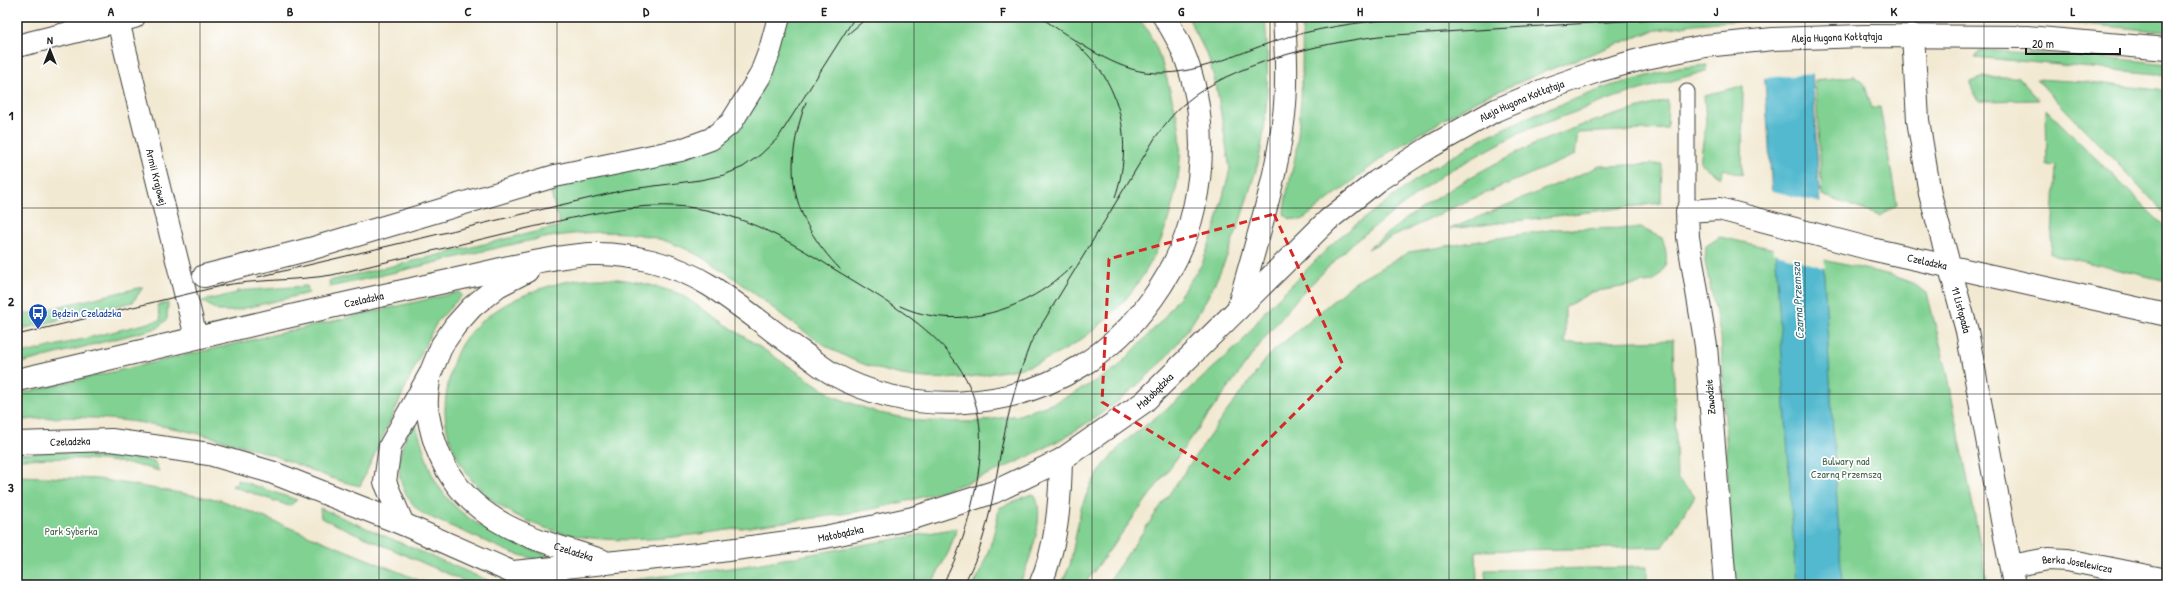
<svg xmlns="http://www.w3.org/2000/svg" width="2184" height="602" font-family="'Patrick Hand',sans-serif">
  <style>
    .green { fill: #80d192; stroke: #4e7657 }
    .water { fill: #52b9cf; stroke: #376a76 }
    .pier { fill: #f2e9d2 }
    .lines { fill: none; stroke-linecap: round; stroke-linejoin: round }
    .lane-casing { stroke: #3c3b37; stroke-width: 17 }
    .street-casing { stroke: #3c3b37; stroke-width: 24 }
    .secondary-casing { stroke: #3c3b37; stroke-width: 24 }
    .lane { stroke: #fff; stroke-width: 15 }
    .street { stroke: #fff; stroke-width: 22 }
    .secondary { stroke: #fff; stroke-width: 22 }
    .tram { stroke: #1c1c1c; stroke-width: 1 }
    .marked { fill: none; stroke: #d62828; stroke-width: 3; stroke-dasharray: 8 5; stroke-linejoin: round }
    .grid { fill: none; stroke: #1c1c1c; stroke-width: 1; stroke-opacity: 0.55 }
    .labels { text-anchor: middle; stroke-width: 3.5; stroke-linejoin: round; paint-order: stroke }
    .street-label { font-size: 11px; fill: #1c1c1c; stroke: #fff }
    .transit-label { font-size: 11px; fill: #164399; stroke: #fff; text-anchor: start }
    .park-label { font-size: 11px; fill: #44644b; stroke: #fff }
    .water-label { font-size: 12px; font-style: italic; fill: #34636d; stroke: #fff }
    .neatline { fill: none; stroke: #1c1c1c; stroke-width: 1.5 }
    .grid-label { font-size: 13px; text-anchor: middle; font-weight: bold; fill: #1c1c1c }
  </style>
  <rect width="100%" height="100%" fill="#fff"/>
  <filter id="ink" filterUnits="userSpaceOnUse"><feTurbulence type="fractalNoise" baseFrequency=".025" numOctaves="2"/><feDisplacementMap in="SourceGraphic" scale="8" xChannelSelector="R" yChannelSelector="G"/><feConvolveMatrix kernelMatrix="1 2 1 2 8 2 1 2 1" color-interpolation-filters="sRGB"/></filter>
  <filter id="wash" filterUnits="userSpaceOnUse"><feTurbulence type="fractalNoise" baseFrequency=".012" numOctaves="4" result="noise"/><feDisplacementMap in="SourceGraphic" scale="16" xChannelSelector="R" yChannelSelector="G"/><feGaussianBlur stdDeviation="0.9" result="paint"/><feColorMatrix in="noise" values="0 0 0 0 0 0 0 0 0 0 0 0 0 0 0 0 0 1.4 0 .05"/><feComposite in="paint" operator="in"/></filter>
  <g filter="url(#wash)">
    <rect width="100%" height="100%" fill="#f2e9d2"/>
    <g class="green">
      <path d="M 786,17 L 1138,17 C 1156,40 1163,64 1170,91 C 1173,103 1177,114 1179,125 C 1182,146 1180,169 1176,190 C 1171,212 1164,235 1154,256 C 1130,305 1081,349 1029,366 C 1016,370 1002,371 989,374 C 940,383 897,379 851,359 C 775,325 722,245 635,234 C 577,227 523,242 467,255 C 421,266 376,277 330,287 L 329,281 L 560,226 L 549,186 L 723,140 Z"/>
      <path d="M 1188,17 L 1265,17 C 1269,67 1269,119 1257,167 C 1252,184 1246,201 1241,218 C 1225,267 1201,318 1166,357 C 1091,439 969,492 861,511 C 828,517 796,520 763,525 C 681,536 588,557 512,513 C 480,495 462,473 450,440 C 443,419 444,402 449,380 C 451,369 455,355 461,345 C 484,307 542,283 584,279 C 617,275 649,284 680,294 L 835,397 L 879,413 L 921,421 L 974,422 L 1019,415 L 1054,403 L 1085,387 L 1117,368 L 1164,318 L 1202,264 L 1215,228 L 1230,169 L 1217,90 L 1209,59 Z"/>
      <path d="M 1302,17 L 1784,17 L 1694,24 L 1652,31 L 1546,71 L 1475,101 L 1390,152 L 1302,220 L 1290,219 L 1284,214 C 1285,192 1293,172 1296,151 C 1302,106 1303,62 1302,17 Z"/>
      <polygon points="1972,17 2167,17 2167,32 2094,25"/>
      <polygon points="1982,50 2121,59 2167,64 2167,75 1974,57"/>
      <polygon points="1707,65 1706,71 1619,96 1523,131 1445,173 1353,243 1300,295 1266,336 1084,585 1061,585 1070,565 1081,508 1091,484 1105,464 1123,443 1179,399 1241,343 1266,310 1337,239 1425,173 1483,138 1535,114 1610,86 1678,68"/>
      <polygon points="1855,76 1864,83 1872,108 1880,107 1897,205 1880,216 1822,195 1815,80"/>
      <polygon points="1984,77 2018,77 2039,100 1979,101 1972,89 1971,82"/>
      <polygon points="2036,79 2088,82 2167,91 2167,215"/>
      <polygon points="1743,86 1742,175 1724,169 1720,178 1700,163 1706,121 1704,95"/>
      <path d="M 1668,100 L 1667,129 L 1578,133 L 1575,155 L 1458,205 L 1368,249 C 1422,203 1484,166 1549,138 C 1587,121 1628,112 1668,100 Z"/>
      <polygon points="2046,109 2167,229 2167,281 2051,254 2056,166 2047,165"/>
      <polygon points="1662,164 1661,203 1450,229 1600,166"/>
      <path d="M 1641,228 L 1662,238 C 1669,257 1669,269 1651,282 L 1592,292 L 1565,307 L 1565,343 L 1673,340 L 1677,478 L 1695,496 L 1663,547 L 1476,551 L 1477,585 L 1106,585 L 1222,418 L 1271,353 L 1354,283 L 1409,252 L 1556,229 Z"/>
      <polygon points="1720,237 1891,275 1912,283 1927,293 1947,371 1988,585 1733,585 1721,337 1705,262 1706,246"/>
      <polygon points="307,286 309,293 233,311 218,311 202,301 237,293 237,291"/>
      <polygon points="143,287 133,302 17,330 17,316"/>
      <path d="M 459,292 L 462,295 L 437,322 L 425,345 L 360,486 C 330,480 301,465 272,455 C 192,428 101,409 17,421 L 17,394 Z"/>
      <polygon points="168,303 167,319 158,328 17,364 17,355 161,320 157,305"/>
      <path d="M 414,423 C 418,427 427,463 431,472 C 452,520 502,539 547,555 L 550,557 L 550,561 L 547,562 L 512,553 L 423,514 C 399,494 393,468 405,439 C 408,434 409,427 414,423 Z"/>
      <path d="M 56,452 L 103,455 L 154,461 L 159,471 C 114,457 65,458 17,459 L 17,454 Z"/>
      <polygon points="17,476 99,479 221,500 431,585 17,585"/>
      <polygon points="238,480 297,500 289,506 232,486"/>
      <path d="M 1031,494 L 1035,495 C 1046,519 1029,562 1019,585 L 974,585 C 986,560 995,536 999,508 Z"/>
      <polygon points="320,508 475,575 500,585 473,585 321,518"/>
      <polygon points="957,528 949,551 931,585 611,585 614,582 739,567"/>
      <polygon points="1647,567 1647,585 1486,585 1485,570"/>
    </g>
    <polygon class="water" points="1761,17 1809,17 1842,585 1796,585"/>
    <g class="pier">
      <polygon points="1759,17 1811,17 1814,74 1763,78"/>
      <polygon points="1769,190 1821,203 1825,268 1773,253"/>
    </g>
  </g>
  <g filter="url(#ink)">
    <g class="lines">
      <g class="lane-casing">
        <polyline id="lane" points="1687,92 1687,211"/>
      </g>
      <g class="street-casing">
        <g id="street">
          <path id="s1" d="M 117,17 L 196,337"/>
          <path id="s2" d="M 1913,35 L 1918,120 L 1930,194 L 1967,331 L 2014,585"/>
          <polyline points="17,46 134,17"/>
          <polyline points="204,276 310,249 555,176 681,150 711,139 731,123 760,76 770,50 779,17"/>
          <path id="s3" d="M 2011,566 L 2048,559 L 2067,560 L 2167,580"/>
          <path id="s4" d="M 1725,585 L 1706,346 L 1688,237 L 1687,211 L 1719,209 L 1871,249 L 2167,315"/>
        </g>
      </g>
      <g class="secondary-casing">
        <g id="secondary">
          <path d="M 1238,309 C 1254,248 1275,186 1283,123 C 1288,88 1286,52 1284,17"/>
          <path id="s5" d="M 17,380 C 149,350 280,317 412,289 C 444,282 477,275 509,267 C 536,262 564,255 592,254 C 631,253 675,264 709,285 C 741,305 770,330 802,352 C 812,359 822,368 833,374 C 909,416 1008,411 1081,366 C 1136,332 1180,271 1194,208 C 1208,145 1202,72 1164,17"/>
          <path id="s6" d="M 429,380 C 428,389 426,399 427,407 C 434,461 458,500 507,526 C 536,541 570,550 601,560"/>
          <path id="s7" d="M 17,443 L 111,440 L 209,454 L 271,472 L 403,524 L 541,585"/>
          <polyline points="403,524 385,482 390,446 430,374 442,345 455,326 472,307 498,286 527,271"/>
          <path id="s8" d="M 513,572 L 698,554 L 825,537 L 913,518 L 994,492 L 1061,460 L 1144,402 L 1328,220 L 1377,181 L 1430,147 L 1496,110 L 1546,89 L 1595,72 L 1646,58 L 1705,46 L 1773,39 L 1864,36 L 2027,37 L 2167,49"/>
          <path d="M 1040,585 C 1057,546 1060,503 1061,460"/>
        </g>
      </g>
      <use href="#lane" class="lane"/>
      <use href="#street" class="street"/>
      <use href="#secondary" class="secondary"/>
      <g class="tram">
        <path d="M 1040,17 C 1070,37 1110,67 1145,72 C 1194,79 1242,50 1288,37 C 1332,25 1375,20 1420,17"/>
        <polyline points="2134,17 2167,21"/>
        <polyline points="848,34 868,17"/>
        <path d="M 1076,44 C 1122,81 1134,144 1115,197"/>
        <path d="M 806,102 C 782,169 790,217 840,269"/>
        <polyline points="258,277 624,190 700,180 724,175 743,167 760,155 778,138 855,17"/>
        <path d="M 220,286 C 257,279 295,281 332,275 C 396,260 460,244 524,229 C 573,218 623,204 674,206 C 735,209 783,237 834,269 C 925,324 1000,364 976,486 C 969,521 960,554 942,585"/>
        <path d="M 900,306 C 958,333 1029,310 1072,266"/>
        <polyline points="17,335 225,285"/>
        <path d="M 963,585 C 988,542 993,493 1002,445 C 1009,410 1018,375 1031,342 L 1155,138 C 1164,126 1173,113 1185,103 C 1232,63 1318,44 1379,36 L 1689,17"/>
      </g>
    </g>
  </g>
  <path class="marked" d="M 1274,214 L 1343,365 L 1229,479 L 1102,402 L 1109,259 Z"/>
  <path class="grid" d="M 200,17 L 200,585M 379,17 L 379,585M 557,17 L 557,585M 735,17 L 735,585M 914,17 L 914,585M 1092,17 L 1092,585M 1270,17 L 1270,585M 1449,17 L 1449,585M 1627,17 L 1627,585M 1805,17 L 1805,585M 1984,17 L 1984,585M 17,208 L 2167,208M 17,394 L 2167,394"/>
  <defs>
    <g id="bus-pin" transform="scale(1)"><path d="M0 17L-7.5 6A9.5 9.5 0 1 1 7.5 6Z" fill="#1a4fb4" stroke="#fff"/><path d="M-5-6H5V4H4V6H2V4H-2V6H-4V4H-5ZM-3.5-4V0h7V-4ZM-3.5 1.2v1.5H-2V1.2ZM2 1.2v1.5H3.5V1.2Z" fill="#fff"/></g>
  </defs>
  <g fill-rule="evenodd">
    <use href="#bus-pin" x="38" y="313"/>
  </g>
  <g class="labels">
    <g class="street-label">
      <text dy="4" stroke="none"><textPath href="#s8" startOffset="1476">Aleja Hugona Kołłątaja</textPath></text>
      <text dy="4" stroke="none"><textPath href="#s8" startOffset="1152">Aleja Hugona Kołłątaja</textPath></text>
      <text dy="4" stroke="none"><textPath href="#s1" startOffset="165">Armii Krajowej</textPath></text>
      <text dy="4" stroke="none"><textPath href="#s4" startOffset="623">Czeladzka</textPath></text>
      <text dy="4" stroke="none"><textPath href="#s5" startOffset="356">Czeladzka</textPath></text>
      <text dy="4" stroke="none"><textPath href="#s2" startOffset="280">11 Listopada</textPath></text>
      <text dy="4" stroke="none"><textPath href="#s8" startOffset="680">Małobądzka</textPath></text>
      <text transform="translate(1710 397) rotate(-95)" y="4">Zawodzie</text>
      <text dy="4" stroke="none"><textPath href="#s7" startOffset="53">Czeladzka</textPath></text>
      <text dy="4" stroke="none"><textPath href="#s8" startOffset="330">Małobądzka</textPath></text>
      <text dy="4" stroke="none"><textPath href="#s6" startOffset="248">Czeladzka</textPath></text>
      <text dy="4" stroke="none"><textPath href="#s3" startOffset="67">Berka Joselewicza</textPath></text>
    </g>
    <g class="transit-label">
      <text x="52" y="317">Będzin Czeladzka</text>
    </g>
    <g class="park-label">
      <text x="1846" y="465">Bulwary nad<tspan x="1846" dy="13">Czarną Przemszą</tspan></text>
      <text x="71" y="535">Park Syberka</text>
    </g>
    <g class="water-label">
      <text transform="translate(1798 301) rotate(-93)" y="4">Czarna Przemsza</text>
    </g>
  </g>
  <rect width="2184" height="602" fill="none" stroke="#fff" stroke-width="44"/>
  <g transform="translate(50 50)" stroke="#ffffff" stroke-width="3" paint-order="stroke">
  <path d="M0-3L7 15L0 10L-7 15Z" fill="#1c1c1c"/>
  <text y="-6" font-size="11" font-weight="bold" text-anchor="middle" fill="#1c1c1c">N</text>
  </g>
  <path d="M2026 48v6h94v-6" fill="none" stroke="#1c1c1c" stroke-width="2"/>
  <text x="2032" y="48" font-size="12" fill="#1c1c1c" stroke="#ffffff" stroke-width="3" paint-order="stroke">20 m</text>
  <rect x="22" y="22" width="2140" height="558" class="neatline"/>
  <g class="grid-label">
    <text x="111" y="16">A</text>
    <text x="290" y="16">B</text>
    <text x="468" y="16">C</text>
    <text x="646" y="16">D</text>
    <text x="824" y="16">E</text>
    <text x="1003" y="16">F</text>
    <text x="1181" y="16">G</text>
    <text x="1360" y="16">H</text>
    <text x="1538" y="16">I</text>
    <text x="1716" y="16">J</text>
    <text x="1894" y="16">K</text>
    <text x="2073" y="16">L</text>
    <text x="11" y="120">1</text>
    <text x="11" y="306">2</text>
    <text x="11" y="492">3</text>
  </g>
</svg>
